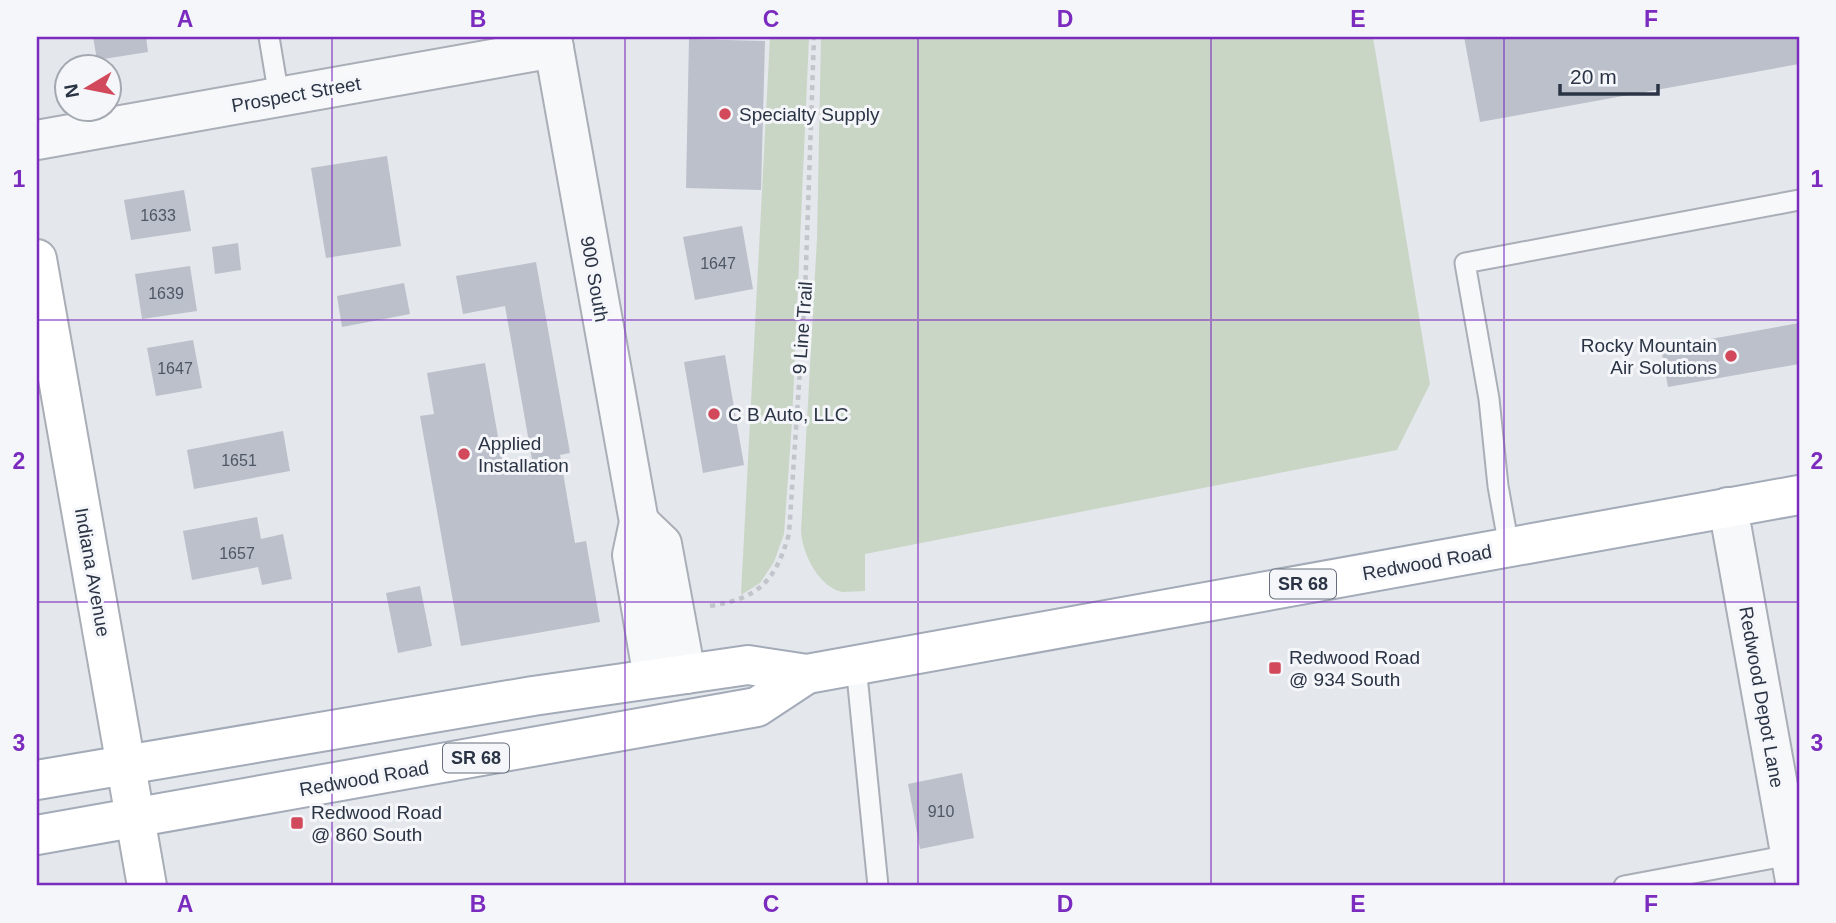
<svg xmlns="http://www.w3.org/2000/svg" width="1836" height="923" font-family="Helvetica,sans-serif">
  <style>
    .green { fill: #c9d6c5 }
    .building { fill: #bbc0ca }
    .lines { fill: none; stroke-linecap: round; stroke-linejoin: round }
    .lane-casing { stroke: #a9aeb7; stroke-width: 23 }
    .street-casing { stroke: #a9aeb7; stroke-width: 42 }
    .secondary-casing { stroke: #a9aeb7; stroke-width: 42 }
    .primary-casing { stroke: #a3abb8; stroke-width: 42 }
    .path { stroke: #c2c5cb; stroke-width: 4.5; stroke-dasharray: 5 5; stroke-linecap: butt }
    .lane { stroke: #f7f8fa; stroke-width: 19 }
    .street { stroke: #f7f8fa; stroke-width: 38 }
    .secondary { stroke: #fff; stroke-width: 38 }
    .primary { stroke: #fff; stroke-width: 38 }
    .grid { fill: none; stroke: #7b2cbf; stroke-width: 2; stroke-opacity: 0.55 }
    .poi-dot { fill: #d1495b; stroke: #f4f6f9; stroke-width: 2.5 }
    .labels { text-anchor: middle; stroke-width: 6; stroke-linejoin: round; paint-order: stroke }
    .number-label { font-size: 16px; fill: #4f5766 }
    .shield { fill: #f4f6f9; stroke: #676e7b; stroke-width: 2 }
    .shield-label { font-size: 18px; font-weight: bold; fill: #2b3445 }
    .street-label { font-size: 19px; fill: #2b3445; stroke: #f4f6f9 }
    .poi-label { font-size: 19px; fill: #2b3445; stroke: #f4f6f9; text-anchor: start }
    .neatline { fill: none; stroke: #7b2cbf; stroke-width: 2.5 }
    .grid-label { font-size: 23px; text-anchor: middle; font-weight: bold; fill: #7b2cbf }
  </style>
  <rect width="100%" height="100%" fill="#e4e7ec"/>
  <g class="green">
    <polygon points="770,37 809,37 792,422 784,534 774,562 760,583 741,595"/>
    <path d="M 821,37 L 1373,37 L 1430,384 L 1397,450 L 865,554 L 865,591 C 858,591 850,592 843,592 C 819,588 802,553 801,531 L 817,238 Z"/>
  </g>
  <g class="building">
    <polygon points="93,37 146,37 148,52 97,60"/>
    <polygon points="1464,37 1799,37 1799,64 1480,122"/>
    <polygon points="689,39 765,41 761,190 686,188"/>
    <polygon points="387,156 401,246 326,258 311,168"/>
    <polygon points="184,190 191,231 131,240 124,200"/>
    <polygon points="742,226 753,289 695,300 683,237"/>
    <polygon points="238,243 241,270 215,274 212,247"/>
    <polygon points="536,262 570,453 560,455 575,543 586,541 600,622 461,646 420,416 434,414 427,373 485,363 504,471 533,465 505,306 463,314 456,276"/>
    <polygon points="190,266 197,311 142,319 135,274"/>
    <polygon points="404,283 410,314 342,327 337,296"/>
    <polygon points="1799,323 1799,364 1668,387 1661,348"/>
    <polygon points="193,340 202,388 156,396 147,348"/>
    <polygon points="725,355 744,465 703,473 684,362"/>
    <polygon points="283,431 290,471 194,489 187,450"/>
    <polygon points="257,517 261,539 283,534 292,579 262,585 258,567 192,580 183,531"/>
    <polygon points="420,586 432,646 398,653 386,593"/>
    <polygon points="962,773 974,838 920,849 908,784"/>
  </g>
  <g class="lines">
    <g class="lane-casing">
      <g id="lane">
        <polyline points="269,37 279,97"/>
        <polyline points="1509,547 1498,486 1489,399 1465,263 1799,200"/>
        <polyline points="856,665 878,886"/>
        <polyline points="1624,886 1790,855"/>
      </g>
    </g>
    <g class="street-casing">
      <g id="street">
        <polyline points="552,37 639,522 632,555 653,678"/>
        <polyline points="37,140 554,48"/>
        <polyline points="1728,507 1796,886"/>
        <polyline points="639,522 662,544 686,674"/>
      </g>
    </g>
    <g class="secondary-casing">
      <polyline id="secondary" points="37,259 147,886"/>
    </g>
    <g class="primary-casing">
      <g id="primary">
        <polyline points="37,780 533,696 686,674 748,665 807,674 1799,495"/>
        <polyline points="37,835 757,707 807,674"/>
      </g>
    </g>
    <path class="path" d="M 710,606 C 759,598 775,582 789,534 L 805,294 L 814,37"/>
    <use href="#lane" class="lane"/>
    <use href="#street" class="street"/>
    <use href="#secondary" class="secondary"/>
    <use href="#primary" class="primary"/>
  </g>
  <path class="grid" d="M 332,37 L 332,886M 625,37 L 625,886M 918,37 L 918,886M 1211,37 L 1211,886M 1504,37 L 1504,886M 37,320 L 1799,320M 37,602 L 1799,602"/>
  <g class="poi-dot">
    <circle cx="725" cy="114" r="7"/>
    <circle cx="1731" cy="356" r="7"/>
    <circle cx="714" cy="414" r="7"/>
    <circle cx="464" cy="454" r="7"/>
    <rect x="1268" y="661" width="14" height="14" rx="3.5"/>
    <rect x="290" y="816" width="14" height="14" rx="3.5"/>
  </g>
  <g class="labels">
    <g class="number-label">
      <text x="158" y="221">1633</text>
      <text x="718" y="269">1647</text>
      <text x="166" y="299">1639</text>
      <text x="175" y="374">1647</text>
      <text x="239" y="466">1651</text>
      <text x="237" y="559">1657</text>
      <text x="941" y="817">910</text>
    </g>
    <g class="shield">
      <rect x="1270" y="569.5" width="66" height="29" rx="5"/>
      <rect x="443" y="743.5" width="66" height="29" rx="5"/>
    </g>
    <g class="shield-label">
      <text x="1303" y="590">SR 68</text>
      <text x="476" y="764">SR 68</text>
    </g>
    <g class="street-label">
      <text transform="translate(296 94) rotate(-10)" y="7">Prospect Street</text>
      <text transform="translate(595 279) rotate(80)" y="7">900 South</text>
      <text transform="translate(802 328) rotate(-86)" y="7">9 Line Trail</text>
      <text transform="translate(1427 562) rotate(-10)" y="7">Redwood Road</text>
      <text transform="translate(93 572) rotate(80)" y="7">Indiana Avenue</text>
      <text transform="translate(1762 697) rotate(80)" y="7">Redwood Depot Lane</text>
      <text transform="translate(364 778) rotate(-10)" y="7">Redwood Road</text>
    </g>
    <g class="poi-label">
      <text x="739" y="121">Specialty Supply</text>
      <text x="1717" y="352" text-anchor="end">Rocky Mountain<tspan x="1717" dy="22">Air Solutions</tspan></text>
      <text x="728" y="421">C B Auto, LLC</text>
      <text x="478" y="450">Applied<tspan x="478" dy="22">Installation</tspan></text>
      <text x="1289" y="664">Redwood Road<tspan x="1289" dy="22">@ 934 South</tspan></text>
      <text x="311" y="819">Redwood Road<tspan x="311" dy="22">@ 860 South</tspan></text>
    </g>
  </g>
  <rect width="1836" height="923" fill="none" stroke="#f4f6f9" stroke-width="77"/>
  <g transform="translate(88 88) rotate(260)"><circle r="33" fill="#f4f6f9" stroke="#a4a8b1" stroke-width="2"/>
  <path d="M0-5L12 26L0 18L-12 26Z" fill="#d1495b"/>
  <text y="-10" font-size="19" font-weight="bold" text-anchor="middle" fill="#2b3445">N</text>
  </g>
  <path d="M1560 84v10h98v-10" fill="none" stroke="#2b3445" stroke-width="3.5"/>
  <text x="1570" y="84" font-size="21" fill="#2b3445" stroke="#f4f6f9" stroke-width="5" paint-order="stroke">20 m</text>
  <rect x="38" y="38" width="1760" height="846" class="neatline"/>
  <g class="grid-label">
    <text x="185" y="27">A</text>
    <text x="478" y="27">B</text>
    <text x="771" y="27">C</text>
    <text x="1065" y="27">D</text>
    <text x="1358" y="27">E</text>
    <text x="1651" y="27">F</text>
    <text x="19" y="187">1</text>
    <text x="1817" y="187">1</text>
    <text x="19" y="469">2</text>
    <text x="1817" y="469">2</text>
    <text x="19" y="751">3</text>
    <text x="1817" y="751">3</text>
    <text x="185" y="912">A</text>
    <text x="478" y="912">B</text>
    <text x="771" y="912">C</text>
    <text x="1065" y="912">D</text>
    <text x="1358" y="912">E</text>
    <text x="1651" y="912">F</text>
  </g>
</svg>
